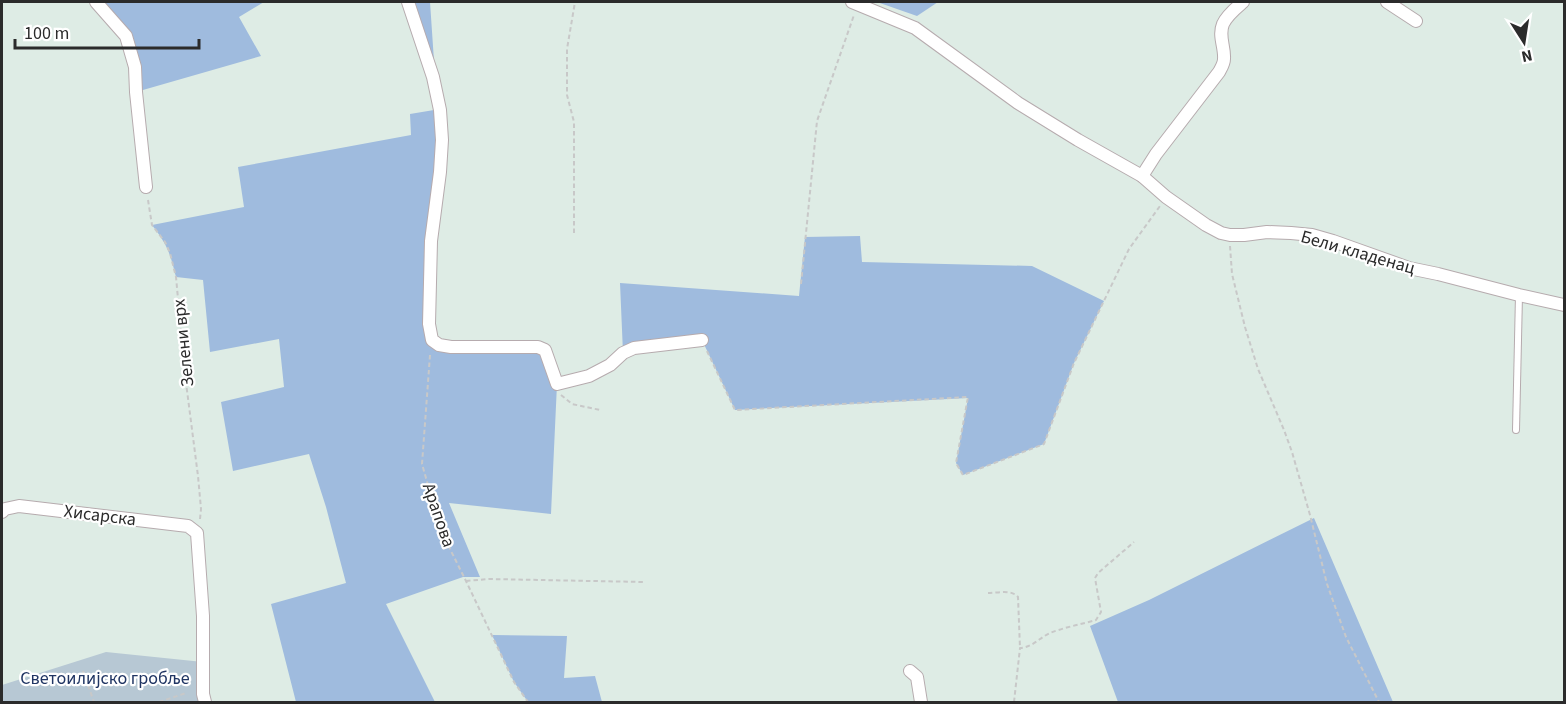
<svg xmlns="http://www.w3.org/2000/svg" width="1566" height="704" font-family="'Source Sans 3',sans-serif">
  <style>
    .green { fill: #9fbbde }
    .cemetery { fill: #b7c8d4 }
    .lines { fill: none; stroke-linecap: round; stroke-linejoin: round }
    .lane-casing { stroke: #b6abae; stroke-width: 8 }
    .street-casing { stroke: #b6abae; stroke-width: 14 }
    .path { stroke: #c8c8c8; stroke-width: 2; stroke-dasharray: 4.5 3; stroke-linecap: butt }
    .lane { stroke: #fff; stroke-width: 6 }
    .street { stroke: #fff; stroke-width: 12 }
    .labels { text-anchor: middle; stroke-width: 4.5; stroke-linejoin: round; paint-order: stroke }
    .street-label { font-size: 18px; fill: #2b2b2b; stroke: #fff }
    .park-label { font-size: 18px; fill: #203563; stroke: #fff }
  </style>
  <rect width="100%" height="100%" fill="#deece5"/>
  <g class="green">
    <polygon points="96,2 264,2 239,17 261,56 136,92 126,36"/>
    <path d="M 408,2 L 430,2 L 434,61 L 440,110 L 442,153 L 431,241 L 429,323 L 431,340 L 439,345 L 451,347 L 538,347 L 545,350 L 557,384 L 551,514 L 449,503 L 480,577 L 463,577 L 386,604 L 435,702 L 296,702 L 271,604 L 346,583 L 326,507 L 309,454 L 233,471 L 221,402 L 284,387 L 279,339 L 210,352 L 203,280 L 176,277 C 170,253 168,246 152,225 L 244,207 L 238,167 L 411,135 L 410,114 L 440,109 L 433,77 Z"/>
    <polygon points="877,2 938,2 917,16"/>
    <polygon points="860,236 862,262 1032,266 1104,301 1074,363 1044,444 963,475 956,463 968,398 735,410 702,340 623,353 620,283 799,296 805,237"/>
    <polygon points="1314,518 1393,702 1118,702 1090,626 1149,600"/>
    <polygon points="492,635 567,636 564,678 595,676 602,702 528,702 514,682"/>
  </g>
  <polygon class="cemetery" points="106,652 203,662 205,702 2,702 2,685"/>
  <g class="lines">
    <g class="lane-casing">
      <polyline id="lane" points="1516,430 1519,295"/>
    </g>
    <g class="street-casing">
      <g id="street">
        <polyline points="96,2 126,36 135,67 136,92 146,187"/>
        <polyline points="408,2 433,77 440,110 442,140 440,172 431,241 429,324 432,340 439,345 451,347 538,347 545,350 557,384 589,376 610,365 623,353 634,348 702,340"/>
        <polyline points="852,2 915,28 1018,103 1078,140 1142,176 1166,197 1206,225 1221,233 1230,235 1244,235 1267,232 1291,233 1312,235 1333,241 1409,268 1438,274 1519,295 1564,305"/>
        <polyline points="1387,2 1416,21"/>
        <path d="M 1142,176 L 1156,154 L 1219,72 C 1221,68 1224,64 1224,59 C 1225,47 1218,36 1223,24 C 1227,15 1236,8 1243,2"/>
        <polyline points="2,512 5,509 19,506 188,526 197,533 203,616 203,694 205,702"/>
        <polyline points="910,671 917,677 921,702"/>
      </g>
    </g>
    <g class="path">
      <polyline points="148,200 152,225 165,242 170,253 176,277 185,375 198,476 201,509 200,519"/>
      <polyline points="574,233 574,122 567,95 567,49 575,2"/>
      <polyline points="1230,246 1232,274 1245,327 1258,369 1284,430 1292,452 1310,515 1327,584 1346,637 1379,702"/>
      <polyline points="801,284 817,121 854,15"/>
      <polyline points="707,351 735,410 968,397 956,463 963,475 1044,444 1074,363 1129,249 1160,206"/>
      <polyline points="430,355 422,464 441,531 466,581 514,682 528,702"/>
      <polyline points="561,395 572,404 600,410"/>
      <polyline points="466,581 489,579 643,582"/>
      <path d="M 988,593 C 998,593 1011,589 1018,597 L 1020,648"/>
      <polyline points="83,671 94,702"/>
      <polyline points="159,702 186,693"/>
      <path d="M 1014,702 L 1020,648 C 1033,647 1039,638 1050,633 C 1062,628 1082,624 1096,620 L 1101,612 L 1095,578 L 1098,573 L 1134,542"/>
    </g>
    <use href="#lane" class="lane"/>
    <use href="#street" class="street"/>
  </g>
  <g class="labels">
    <g class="street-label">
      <text transform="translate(1358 252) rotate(16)" y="6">Бели кладенац</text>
      <text transform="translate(183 343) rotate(-96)" y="6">Зелени врх</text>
      <text transform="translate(100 515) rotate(7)" y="6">Хисарска</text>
      <text transform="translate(439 515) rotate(71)" y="6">Арапова</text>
    </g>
    <g class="park-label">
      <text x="105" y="684">Светоилијско гробље</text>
    </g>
  </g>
  <rect width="1566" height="704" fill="none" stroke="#2b2b2b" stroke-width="6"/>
  <g transform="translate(1524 42) rotate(168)" stroke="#ffffff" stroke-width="4.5" paint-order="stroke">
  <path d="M0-4.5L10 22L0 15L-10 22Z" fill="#2b2b2b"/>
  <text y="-9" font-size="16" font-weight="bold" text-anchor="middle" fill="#2b2b2b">N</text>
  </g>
  <path d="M15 39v9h184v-9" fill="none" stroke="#2b2b2b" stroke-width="3"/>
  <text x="24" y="39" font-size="18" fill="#2b2b2b" stroke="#ffffff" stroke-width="4.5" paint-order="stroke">100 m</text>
</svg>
